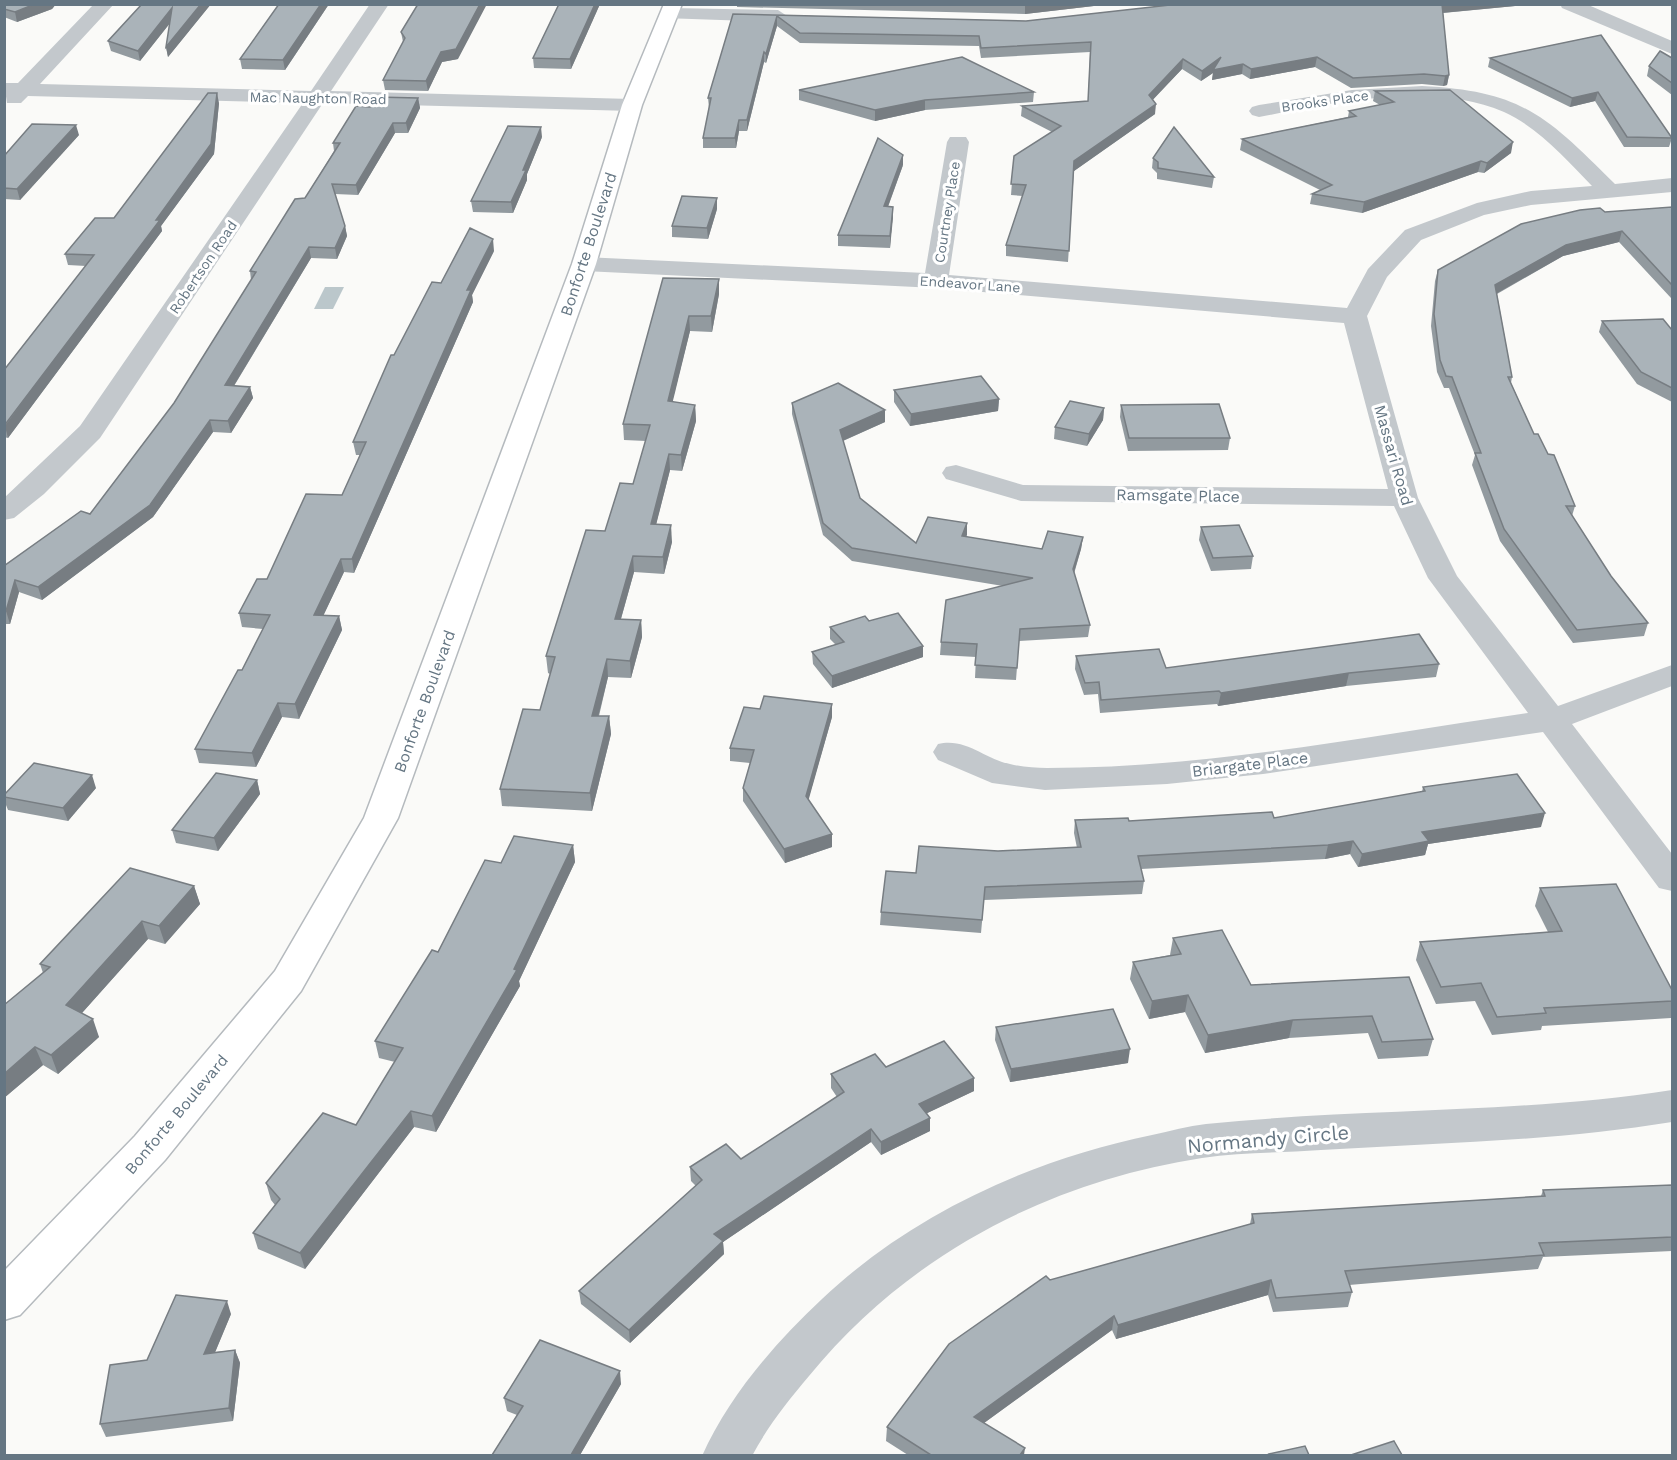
<svg xmlns="http://www.w3.org/2000/svg" width="1677" height="1460" font-family="'Work Sans',sans-serif">
  <style>
    .water { fill: #bbc7cb }
    .lines { fill: none; stroke-linecap: round; stroke-linejoin: round }
    .major-casing { stroke: #b5babe; stroke-width: 3 }
    .minor { fill: #c3c8cc; fill-rule: evenodd }
    .major { fill: #fff; fill-rule: evenodd }
    .wall { fill: #929a9f }
    .shaded-wall { fill: #777d82 }
    .building { fill: #aab3b9; stroke: #777d82; stroke-width: 1.5 }
    .labels { text-anchor: middle; stroke-width: 6; stroke-linejoin: round; paint-order: stroke }
    .far-street-label { font-size: 14px; fill: #657683; stroke: #fff }
    .street-label { font-size: 16px; fill: #657683; stroke: #fff }
    .near-street-label { font-size: 20px; fill: #657683; stroke: #fff }
  </style>
  <rect width="100%" height="100%" fill="#fafaf8"/>
  <polygon class="water" points="325,287 344,287 333,309 314,309"/>
  <g class="lines">
    <g class="major-casing">
      <polygon id="major" points="664,4 682,4 642,105 596,264 398,818 301,991 165,1160 20,1315 4,1320 4,1271 135,1136 275,971 364,818 572,264 622,105"/>
    </g>
    <g class="minor">
      <polygon points="94,4 114,4 40,84 311,91 370,4 389,4 331,91 632,99 639,101 642,105 639,109 632,111 323,103 100,438 44,494 14,518 4,520 4,498 80,426 303,103 28,96 21,103 7,103 4,83 18,83"/>
      <polygon points="1560,4 1586,4 1672,41 1672,54 1562,8"/>
      <polygon points="670,8 778,10 787,16 778,22 663,18 661,14"/>
      <path d="M 1422,86 C 1523,91 1546,116 1615,184 L 1672,178 L 1672,192 L 1531,205 L 1484,215 L 1421,240 L 1387,277 L 1367,316 L 1418,498 L 1457,576 L 1558,706 L 1672,665 L 1672,686 L 1572,724 L 1672,854 L 1672,891 L 1659,888 L 1543,732 L 1263,774 L 1167,784 L 1045,790 L 992,783 L 938,760 L 933,752 L 938,744 C 965,737 985,759 1010,764 C 1022,767 1035,768 1047,768 C 1208,768 1369,736 1528,713 L 1428,578 L 1394,506 L 1021,501 L 946,479 L 942,473 L 946,467 L 956,465 L 1023,485 L 1388,489 L 1344,323 L 936,288 L 584,271 L 576,269 L 572,264 L 576,259 L 584,257 L 925,273 L 947,142 L 950,137 L 966,137 L 969,142 L 949,275 L 1347,308 L 1368,269 L 1405,230 L 1477,203 L 1531,191 L 1592,186 C 1566,159 1539,128 1504,112 C 1434,81 1332,103 1259,117 L 1252,115 L 1249,111 L 1252,107 L 1259,105 L 1352,90 Z"/>
      <path d="M 1672,1090 L 1672,1122 C 1556,1141 1438,1143 1321,1150 C 1282,1153 1241,1152 1202,1158 C 1048,1182 909,1254 809,1376 C 787,1402 768,1426 752,1456 L 702,1456 C 729,1396 774,1344 822,1299 C 912,1214 1031,1160 1152,1135 C 1170,1131 1188,1126 1206,1124 C 1361,1108 1518,1114 1672,1090 Z"/>
    </g>
    <use href="#major" class="major"/>
  </g>
  <g class="wall">
    <polygon points="4,4 56,4 52,9 17,22 4,17"/>
    <polygon points="211,4 168,57 166,47 170,23 140,61 111,51 108,41"/>
    <polygon points="279,4 329,4 285,70 242,69 240,59"/>
    <polygon points="559,4 600,4 571,69 534,68 533,58"/>
    <polygon points="737,4 1111,4 1025,14 737,7"/>
    <polygon points="1179,4 1515,4 1515,6 1443,13 1449,75 1447,85 1443,86 1422,84 1351,88 1315,67 1250,79 1242,74 1212,80 1213,73 1201,81 1182,69 1152,100 1155,114 1074,171 1068,262 1006,256 1006,245 1023,196 1011,195 1014,156 1052,132 1021,116 1022,106 1088,101 1090,52 981,58 979,46 800,43 777,26 766,63 764,62 747,131 739,131 736,148 703,148 703,138 709,108 708,98 733,14 1026,21"/>
    <polygon points="401,32 458,59 442,62 428,91 385,90 383,80 403,42"/>
    <polygon points="1601,35 1672,138 1669,147 1624,147 1595,101 1570,107 1488,67 1490,58"/>
    <polygon points="1672,58 1672,95 1647,76 1649,66"/>
    <polygon points="799,90 1034,92 1033,102 925,110 875,121 799,100"/>
    <polygon points="1375,91 1511,153 1484,173 1478,172 1362,213 1310,204 1312,194 1320,190 1240,150 1242,139 1348,117 1349,111 1380,105 1373,101"/>
    <polygon points="418,98 420,108 408,133 395,133 358,195 335,194 345,226 347,236 337,259 311,258 234,386 250,387 253,398 231,433 213,432 153,517 42,600 19,592 10,624 4,624 4,566 90,514 174,403 251,280 250,271 305,198 334,151 333,143 370,107"/>
    <polygon points="219,103 214,154 161,226 162,231 8,438 4,437 4,370 86,266 68,265 65,254 114,218"/>
    <polygon points="79,135 20,200 4,199 4,156"/>
    <polygon points="542,137 527,174 527,180 513,213 473,212 471,201"/>
    <polygon points="1153,158 1214,177 1212,188 1157,179 1157,173 1152,168"/>
    <polygon points="903,165 888,207 893,207 890,248 838,246 838,235"/>
    <polygon points="1672,207 1672,298 1671,298 1619,242 1563,256 1497,294 1512,377 1511,383 1534,434 1548,454 1575,506 1572,516 1611,576 1648,623 1644,636 1573,643 1500,541 1472,465 1475,455 1449,388 1444,388 1437,372 1431,326 1435,281 1438,270 1605,212"/>
    <polygon points="717,209 708,239 672,237 672,226"/>
    <polygon points="494,251 472,295 473,302 354,573 344,572 323,616 339,616 342,630 299,719 282,717 256,767 199,763 195,749 242,670 263,629 242,627 239,613 267,579 342,495 360,455 356,455 353,442 394,355 441,283"/>
    <polygon points="663,278 719,279 719,294 712,332 690,331 672,402 695,405 696,421 682,471 670,470 656,524 672,542 664,574 634,572 621,619 641,620 642,637 631,678 608,677 599,716 609,716 611,734 592,811 502,806 500,789 540,710 550,674 548,673 546,656 605,531 633,484 646,441 624,440 623,424"/>
    <polygon points="1602,321 1672,330 1672,402 1637,384 1599,332"/>
    <polygon points="894,390 999,399 998,411 910,426 894,402"/>
    <polygon points="792,403 885,422 843,441 860,498 916,543 967,523 966,537 1042,549 1083,537 1081,549 1074,574 1090,625 1088,637 1019,641 1016,680 975,678 976,657 940,655 941,642 1003,586 852,561 823,535 792,414"/>
    <polygon points="1121,405 1230,438 1228,450 1128,451 1120,417"/>
    <polygon points="1104,408 1103,420 1087,446 1054,439 1055,427"/>
    <polygon points="1201,527 1253,556 1251,569 1211,571 1199,540"/>
    <polygon points="869,621 923,646 923,657 832,688 813,664 812,652 836,645 830,639 830,627"/>
    <polygon points="1076,656 1166,668 1439,664 1436,677 1346,686 1218,706 1217,704 1100,713 1098,694 1084,695 1075,669"/>
    <polygon points="832,704 832,717 808,800 832,847 785,863 743,801 743,788 750,763 730,761 730,748 760,709"/>
    <polygon points="257,780 260,794 218,851 176,843 172,830"/>
    <polygon points="1423,787 1541,827 1428,844 1425,855 1358,867 1350,854 1325,859 1141,869 1144,881 1142,894 984,900 981,933 880,925 881,912 916,873 998,851 1077,848 1074,833 1075,820 1129,821 1274,818 1422,792"/>
    <polygon points="96,788 68,821 8,810 4,800 4,795"/>
    <polygon points="573,845 575,862 519,981 520,986 436,1132 414,1127 305,1269 258,1249 253,1233 275,1205 271,1200 266,1183 356,1125 395,1062 379,1058 375,1041 501,863"/>
    <polygon points="194,886 200,904 165,944 148,939 82,1013 99,1037 58,1074 43,1065 4,1098 43,973 40,964"/>
    <polygon points="1540,888 1672,990 1672,1015 1671,1018 1542,1026 1541,1030 1492,1035 1475,1001 1436,1004 1416,960 1420,942 1548,932 1535,906"/>
    <polygon points="1173,938 1251,985 1409,977 1433,1039 1428,1056 1378,1059 1368,1033 1289,1038 1205,1053 1185,1012 1149,1019 1130,979 1133,962 1170,955"/>
    <polygon points="996,1027 1128,1063 1010,1082 995,1040"/>
    <polygon points="886,1067 974,1091 927,1113 930,1118 930,1131 881,1155 871,1142 723,1242 724,1254 630,1343 581,1304 579,1291 696,1186 691,1181 690,1167 741,1159 837,1097 831,1088 831,1074"/>
    <polygon points="1672,1185 1672,1251 1543,1257 1538,1269 1349,1285 1352,1292 1348,1307 1273,1312 1268,1295 1116,1339 1112,1330 984,1423 1024,1455 908,1455 886,1441 887,1427 1050,1280 1250,1224 1252,1214 1541,1196 1543,1190"/>
    <polygon points="231,1314 215,1352 235,1350 240,1363 233,1421 106,1437 100,1424 147,1360"/>
    <polygon points="621,1384 580,1455 492,1455 517,1415 507,1411 504,1398"/>
  </g>
  <g class="shaded-wall">
    <polygon points="35,4 56,4 52,9 17,22 15,12"/>
    <polygon points="201,4 211,4 168,57 166,47"/>
    <polygon points="321,4 329,4 285,70 283,60"/>
    <polygon points="480,4 487,4 458,59 442,62 428,91 426,81 441,52"/>
    <polygon points="595,4 600,4 571,69 570,59"/>
    <polygon points="1025,4 1111,4 1025,14"/>
    <polygon points="1442,4 1515,4 1515,6 1441,13"/>
    <polygon points="172,8 174,18 140,61 138,51"/>
    <polygon points="777,16 777,26 766,63 766,54"/>
    <polygon points="764,52 764,62 747,131 747,120"/>
    <polygon points="1221,57 1243,64 1242,74 1212,80 1213,73 1201,81 1202,71"/>
    <polygon points="1317,57 1315,67 1250,79 1251,69"/>
    <polygon points="1183,59 1182,69 1148,105 1149,95"/>
    <polygon points="1449,75 1447,85 1443,86 1445,76"/>
    <polygon points="1598,92 1595,101 1570,107 1572,98"/>
    <polygon points="217,93 219,103 214,154 161,226 162,231 8,438 5,426 156,220"/>
    <polygon points="418,98 420,108 408,133 406,123"/>
    <polygon points="925,100 925,110 875,121 875,110"/>
    <polygon points="1156,104 1155,114 1074,171 1074,161"/>
    <polygon points="739,120 739,131 736,148 735,138"/>
    <polygon points="393,123 395,133 358,195 356,185"/>
    <polygon points="76,125 79,135 20,200 17,189"/>
    <polygon points="541,127 542,137 527,174 527,180 513,213 511,202 523,170"/>
    <polygon points="1513,142 1511,153 1484,173 1487,163"/>
    <polygon points="903,155 903,165 884,217 884,206"/>
    <polygon points="1481,161 1478,172 1362,213 1364,202"/>
    <polygon points="717,198 717,209 708,239 707,228"/>
    <polygon points="893,207 893,218 890,248 890,236"/>
    <polygon points="345,226 347,236 337,259 335,248"/>
    <polygon points="1622,231 1619,242 1563,256 1492,296 1495,285 1566,245"/>
    <polygon points="493,239 494,251 472,295 473,302 354,573 352,559 467,290"/>
    <polygon points="309,247 311,258 227,397 225,385"/>
    <polygon points="719,279 719,294 712,332 711,316"/>
    <polygon points="689,316 690,331 669,417 668,401"/>
    <polygon points="250,387 253,398 231,433 228,421"/>
    <polygon points="999,399 998,411 910,426 911,414"/>
    <polygon points="695,405 696,421 682,471 681,455"/>
    <polygon points="1104,408 1103,420 1087,446 1089,434"/>
    <polygon points="885,410 885,422 840,442 840,430"/>
    <polygon points="210,420 213,432 153,517 42,600 38,587"/>
    <polygon points="669,454 670,470 652,541 651,524"/>
    <polygon points="967,523 967,535 961,549 962,536"/>
    <polygon points="671,525 672,542 664,574 663,557"/>
    <polygon points="1083,537 1081,549 1071,582 1073,569"/>
    <polygon points="633,556 634,572 616,636 615,619"/>
    <polygon points="341,559 344,572 317,629 314,615"/>
    <polygon points="15,580 19,592 10,624 6,611"/>
    <polygon points="339,616 342,630 299,719 295,704"/>
    <polygon points="641,620 642,637 631,678 630,661"/>
    <polygon points="923,646 923,657 832,688 832,676"/>
    <polygon points="607,659 608,677 594,733 592,716"/>
    <polygon points="1349,673 1346,686 1218,706 1221,693"/>
    <polygon points="278,703 282,717 256,767 252,753"/>
    <polygon points="832,704 832,717 806,809 806,796"/>
    <polygon points="609,716 611,734 592,811 590,793"/>
    <polygon points="92,775 96,788 68,821 63,808"/>
    <polygon points="257,780 260,794 218,851 214,838"/>
    <polygon points="1545,813 1541,827 1428,844 1425,855 1358,867 1362,854 1422,832"/>
    <polygon points="832,834 832,847 785,863 784,849"/>
    <polygon points="1353,841 1350,854 1325,859 1328,845"/>
    <polygon points="573,845 575,862 519,981 520,986 436,1132 432,1116 514,969"/>
    <polygon points="194,886 200,904 165,944 159,926"/>
    <polygon points="142,921 148,939 73,1023 66,1005"/>
    <polygon points="1188,995 1185,1012 1149,1019 1152,1001"/>
    <polygon points="93,1019 99,1037 58,1074 51,1055"/>
    <polygon points="1293,1020 1289,1038 1205,1053 1208,1035"/>
    <polygon points="35,1047 43,1065 4,1098 4,1074"/>
    <polygon points="1130,1049 1128,1063 1010,1082 1011,1069"/>
    <polygon points="974,1078 974,1091 919,1117 919,1104"/>
    <polygon points="411,1111 414,1127 305,1269 300,1253"/>
    <polygon points="930,1118 930,1131 881,1155 881,1142"/>
    <polygon points="871,1129 871,1142 723,1242 724,1254 630,1343 629,1330 714,1234"/>
    <polygon points="1271,1280 1268,1295 1116,1339 1118,1325"/>
    <polygon points="227,1301 231,1314 209,1367 204,1354"/>
    <polygon points="1114,1316 1112,1330 973,1431 974,1417"/>
    <polygon points="235,1350 240,1363 233,1421 229,1408"/>
    <polygon points="620,1371 621,1384 580,1455 571,1455"/>
    <polygon points="1025,1448 1024,1455 1020,1455"/>
  </g>
  <g class="building">
    <polygon points="4,4 35,4 15,12 4,9"/>
    <polygon points="142,4 201,4 166,47 172,8 138,51 108,41"/>
    <polygon points="279,4 321,4 283,60 240,59"/>
    <polygon points="418,4 480,4 456,49 441,52 426,81 383,80 405,38 401,32"/>
    <polygon points="559,4 595,4 570,59 533,58"/>
    <polygon points="1179,4 1442,4 1449,75 1445,76 1424,74 1353,78 1317,57 1251,69 1243,64 1213,70 1221,57 1202,71 1183,59 1149,95 1156,104 1074,161 1069,251 1006,245 1026,185 1011,184 1014,156 1061,126 1022,106 1088,101 1091,42 981,48 979,36 800,33 777,16 766,54 764,52 747,120 739,120 735,138 703,138 711,98 708,98 733,14 1026,21"/>
    <polygon points="1601,35 1672,138 1627,137 1598,92 1572,98 1490,58"/>
    <polygon points="1660,51 1672,58 1672,83 1649,66"/>
    <polygon points="962,57 1034,92 925,100 875,110 799,90"/>
    <polygon points="1450,90 1513,142 1487,163 1481,161 1364,202 1312,194 1332,185 1242,139 1356,116 1349,111 1394,102 1375,91"/>
    <polygon points="208,93 217,93 211,144 156,220 160,220 4,426 4,370 94,255 65,254 95,218 114,218"/>
    <polygon points="375,97 418,98 406,123 393,123 356,185 332,184 345,226 335,248 309,247 225,385 250,387 228,421 210,420 150,505 38,587 15,580 6,611 4,611 4,566 81,511 90,514 174,403 256,272 250,271 295,199 305,198 340,143 333,143 356,106 370,107"/>
    <polygon points="32,124 76,125 17,189 4,188 4,156"/>
    <polygon points="508,126 541,127 523,170 526,170 511,202 471,201"/>
    <polygon points="1174,127 1214,177 1158,168 1158,162 1153,158"/>
    <polygon points="878,138 903,155 884,206 893,207 890,236 838,235"/>
    <polygon points="682,196 717,198 707,228 672,226"/>
    <polygon points="1672,207 1672,285 1622,231 1566,245 1495,285 1512,377 1508,377 1534,434 1538,434 1548,454 1554,455 1575,506 1566,506 1611,576 1648,623 1577,630 1504,529 1475,453 1481,453 1452,377 1446,376 1440,360 1434,314 1438,270 1521,224 1580,210 1600,208 1605,212"/>
    <polygon points="470,228 493,239 467,290 471,290 352,559 341,559 314,615 339,616 295,704 278,703 252,753 195,749 238,670 242,670 270,615 239,613 257,579 267,579 306,494 342,495 366,442 353,442 391,355 394,355 432,282 441,283"/>
    <polygon points="663,278 719,279 711,316 689,316 668,401 695,405 681,455 669,454 651,524 671,525 663,557 633,556 615,619 641,620 630,661 607,659 592,716 609,716 590,793 500,789 523,709 540,710 555,657 546,656 586,530 605,531 620,483 633,484 650,425 623,424"/>
    <polygon points="1663,319 1672,330 1672,388 1641,372 1602,321"/>
    <polygon points="981,376 999,399 911,414 894,390"/>
    <polygon points="838,383 885,410 840,430 860,498 916,543 928,517 967,523 962,536 1042,549 1048,531 1083,537 1073,569 1090,625 1020,629 1017,668 975,665 977,644 941,642 946,600 1033,578 852,548 823,523 792,403"/>
    <polygon points="1070,401 1104,408 1089,434 1055,427"/>
    <polygon points="1219,404 1230,438 1129,438 1121,405"/>
    <polygon points="1239,525 1253,556 1213,558 1201,527"/>
    <polygon points="898,613 923,646 832,676 812,652 844,642 830,627 865,616 869,621"/>
    <polygon points="1419,634 1439,664 1349,673 1221,693 1219,691 1101,700 1099,682 1085,683 1076,656 1159,649 1166,668"/>
    <polygon points="764,696 832,704 806,796 832,834 784,849 743,788 754,750 730,748 744,707 760,709"/>
    <polygon points="34,763 92,775 63,808 4,797 4,795"/>
    <polygon points="216,773 257,780 214,838 172,830"/>
    <polygon points="1517,774 1545,813 1422,832 1429,841 1362,854 1353,841 1328,845 1138,856 1144,881 985,887 982,920 881,912 886,871 916,873 919,846 998,851 1081,847 1075,820 1128,818 1129,821 1272,812 1274,818 1425,791 1423,787"/>
    <polygon points="514,836 573,845 514,969 517,970 432,1116 411,1111 300,1253 253,1233 280,1199 266,1183 323,1113 356,1125 403,1048 375,1041 432,950 438,952 485,860 501,863"/>
    <polygon points="130,868 194,886 159,926 142,921 66,1005 93,1019 51,1055 35,1047 4,1074 4,1005 50,967 40,964"/>
    <polygon points="1616,884 1672,990 1672,1001 1544,1008 1546,1013 1497,1017 1481,983 1441,987 1420,942 1562,931 1540,888"/>
    <polygon points="1222,930 1251,985 1409,977 1433,1039 1382,1042 1372,1016 1293,1020 1208,1035 1188,995 1152,1001 1133,962 1181,954 1173,938"/>
    <polygon points="1113,1009 1130,1049 1011,1069 996,1027"/>
    <polygon points="944,1041 974,1078 919,1104 930,1118 881,1142 871,1129 714,1234 723,1241 629,1330 579,1291 702,1180 690,1167 726,1144 741,1159 844,1092 831,1074 875,1054 886,1067"/>
    <polygon points="1672,1185 1672,1237 1539,1243 1544,1255 1345,1271 1352,1292 1276,1298 1271,1280 1118,1325 1114,1316 974,1417 1025,1448 1020,1455 931,1455 887,1427 949,1344 1046,1276 1050,1280 1254,1223 1252,1214 1545,1196 1543,1190"/>
    <polygon points="176,1295 227,1301 204,1354 235,1350 229,1408 100,1424 110,1365 147,1360"/>
    <polygon points="540,1340 620,1371 571,1455 492,1455 523,1406 504,1398"/>
    <polygon points="1394,1441 1402,1455 1351,1455"/>
    <polygon points="1305,1446 1309,1455 1270,1455 1269,1454"/>
  </g>
  <g class="labels">
    <g class="far-street-label">
      <text transform="translate(318 98) rotate(1)" y="5">Mac Naughton Road</text>
      <text transform="translate(1325 101) rotate(-8)" y="5">Brooks Place</text>
      <text transform="translate(947 212) rotate(-81)" y="5">Courtney Place</text>
      <text transform="translate(203 267) rotate(-56)" y="5">Robertson Road</text>
      <text transform="translate(970 284) rotate(4)" y="5">Endeavor Lane</text>
    </g>
    <g class="street-label">
      <text transform="translate(588 244) rotate(-72)" y="6">Bonforte Boulevard</text>
      <text transform="translate(1394 455) rotate(74)" y="6">Massari Road</text>
      <text transform="translate(1178 495) rotate(1)" y="6">Ramsgate Place</text>
      <text transform="translate(424 701) rotate(-70)" y="6">Bonforte Boulevard</text>
      <text transform="translate(1250 764) rotate(-7)" y="6">Briargate Place</text>
      <text transform="translate(176 1114) rotate(-50)" y="6">Bonforte Boulevard</text>
    </g>
    <g class="near-street-label">
      <text transform="translate(1268 1139) rotate(-5)" y="7">Normandy Circle</text>
    </g>
  </g>
  <rect width="1677" height="1460" fill="none" stroke="#657683" stroke-width="12"/>
</svg>
